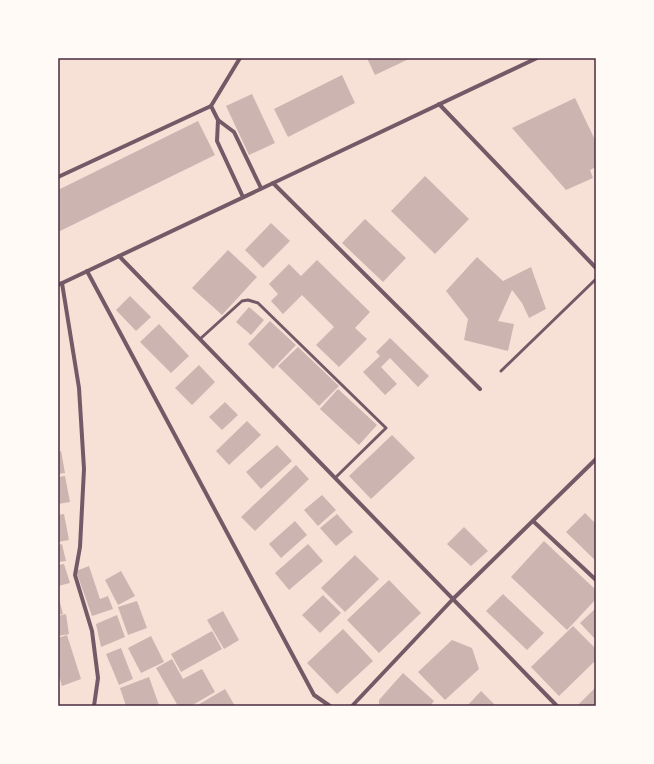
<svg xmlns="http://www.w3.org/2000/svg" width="654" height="764" font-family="'Fira Sans Condensed',sans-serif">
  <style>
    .building { fill: #ccb4b1 }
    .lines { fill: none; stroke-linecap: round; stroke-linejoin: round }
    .service { stroke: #755966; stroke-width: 3 }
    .minor { stroke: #755966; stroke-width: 4 }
    .neatline { fill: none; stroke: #4a2c40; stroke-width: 1.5 }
  </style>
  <rect width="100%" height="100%" fill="#f7e1d7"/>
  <g class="building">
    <polygon points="367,58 411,58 375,75"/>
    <polygon points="342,75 355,103 288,137 274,109"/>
    <polygon points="252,94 275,143 249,155 226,106"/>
    <polygon points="575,98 596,142 596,167 590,170 593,178 566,190 512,128"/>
    <polygon points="198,121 215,155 58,232 58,190"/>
    <polygon points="425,176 469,219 435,254 391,211"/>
    <polygon points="365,219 406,258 383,282 342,243"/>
    <polygon points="271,223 290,241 263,268 245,250"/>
    <polygon points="228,250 257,277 222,315 192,288"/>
    <polygon points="477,257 503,281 531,267 546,309 529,318 522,303 512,290 498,321 514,324 508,351 464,340 468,319 446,291"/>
    <polygon points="317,260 370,312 355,328 367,339 339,367 316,345 334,327 302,295 283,314 271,301 278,294 269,284 289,264 301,276"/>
    <polygon points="130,296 151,317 136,331 116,310"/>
    <polygon points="249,307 264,320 251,335 236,322"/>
    <polygon points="270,321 296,345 273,369 248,344"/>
    <polygon points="159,324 189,356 171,373 140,342"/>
    <polygon points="390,338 429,376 418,387 390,358 381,367 397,384 385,395 363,372 380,356 376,352"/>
    <polygon points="298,347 339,386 319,406 278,366"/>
    <polygon points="199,365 215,382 192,405 175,388"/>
    <polygon points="338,389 377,425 359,445 320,409"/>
    <polygon points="225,402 238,415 222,430 209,417"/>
    <polygon points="247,421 261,435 229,465 216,451"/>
    <polygon points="392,435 415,458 371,499 349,476"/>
    <polygon points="277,445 292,461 261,489 246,472"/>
    <polygon points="61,451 65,473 58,474 58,452"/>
    <polygon points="296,465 309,479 255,531 241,517"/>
    <polygon points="65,476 70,502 58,504 58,477"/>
    <polygon points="322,495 336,510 318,526 304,510"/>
    <polygon points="585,513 596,524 596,561 566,532"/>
    <polygon points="64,514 69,540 58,542 58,515"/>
    <polygon points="337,514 353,532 336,546 320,528"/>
    <polygon points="295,521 307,535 281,558 269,544"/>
    <polygon points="464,527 488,551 471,566 447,544"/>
    <polygon points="544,541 596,590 596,599 567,630 511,577"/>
    <polygon points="62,544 66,561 58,562 58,545"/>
    <polygon points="308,544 323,561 289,590 275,573"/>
    <polygon points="355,555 379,579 345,612 321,588"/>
    <polygon points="64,564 70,583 58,586 58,565"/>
    <polygon points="89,566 100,599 108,596 113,609 92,616 76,571"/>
    <polygon points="121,571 135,596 118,605 105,580"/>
    <polygon points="389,580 421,613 379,653 347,620"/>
    <polygon points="503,594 544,633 527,650 486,611"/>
    <polygon points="58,595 63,614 58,615"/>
    <polygon points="323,595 341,613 320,633 302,615"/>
    <polygon points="137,601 147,628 128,635 118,607"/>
    <polygon points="596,608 596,640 580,623"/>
    <polygon points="223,611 239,640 224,649 207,620"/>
    <polygon points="66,614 69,634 58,636 58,616"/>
    <polygon points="117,615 125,637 101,647 96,624"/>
    <polygon points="573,626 596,649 596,660 559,696 531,667"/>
    <polygon points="343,629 373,661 337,694 307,663"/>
    <polygon points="212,631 222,649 181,672 171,654"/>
    <polygon points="67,635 81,679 62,686 58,672 58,638"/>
    <polygon points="151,636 164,662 141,673 128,648"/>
    <polygon points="452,640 472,648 479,669 445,700 418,672"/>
    <polygon points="121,648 133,679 119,685 106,654"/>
    <polygon points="172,659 183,679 202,669 215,692 191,706 178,706 156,668"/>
    <polygon points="403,673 434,701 430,706 379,706 379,700"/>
    <polygon points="149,677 159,705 126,706 120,688"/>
    <polygon points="596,687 596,706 577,706"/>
    <polygon points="225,689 235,706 196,706"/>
    <polygon points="481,691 496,706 467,706"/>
  </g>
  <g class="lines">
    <g class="service">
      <polyline points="200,339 242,301 248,300 258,303 386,428 335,478"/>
      <polyline points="501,371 596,279"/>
    </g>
    <g class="minor">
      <polyline points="439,104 596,268"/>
      <polyline points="218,120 211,106 240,58"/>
      <polyline points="58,177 211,106"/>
      <polyline points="273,183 480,389"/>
      <polyline points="243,197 217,141 218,120 234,132 261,188"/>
      <polyline points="119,256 557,706"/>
      <polyline points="87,271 314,695 330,706"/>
      <polyline points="62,283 79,388 84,469 80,547 75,575 92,631 98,678 94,706"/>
      <polyline points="58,285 537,58"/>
      <polyline points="533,521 596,580"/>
      <polyline points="352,706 453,599 596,459"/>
    </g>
  </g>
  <rect width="654" height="764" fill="none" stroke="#fffaf5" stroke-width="118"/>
  <rect x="59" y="59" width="536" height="646" class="neatline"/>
</svg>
